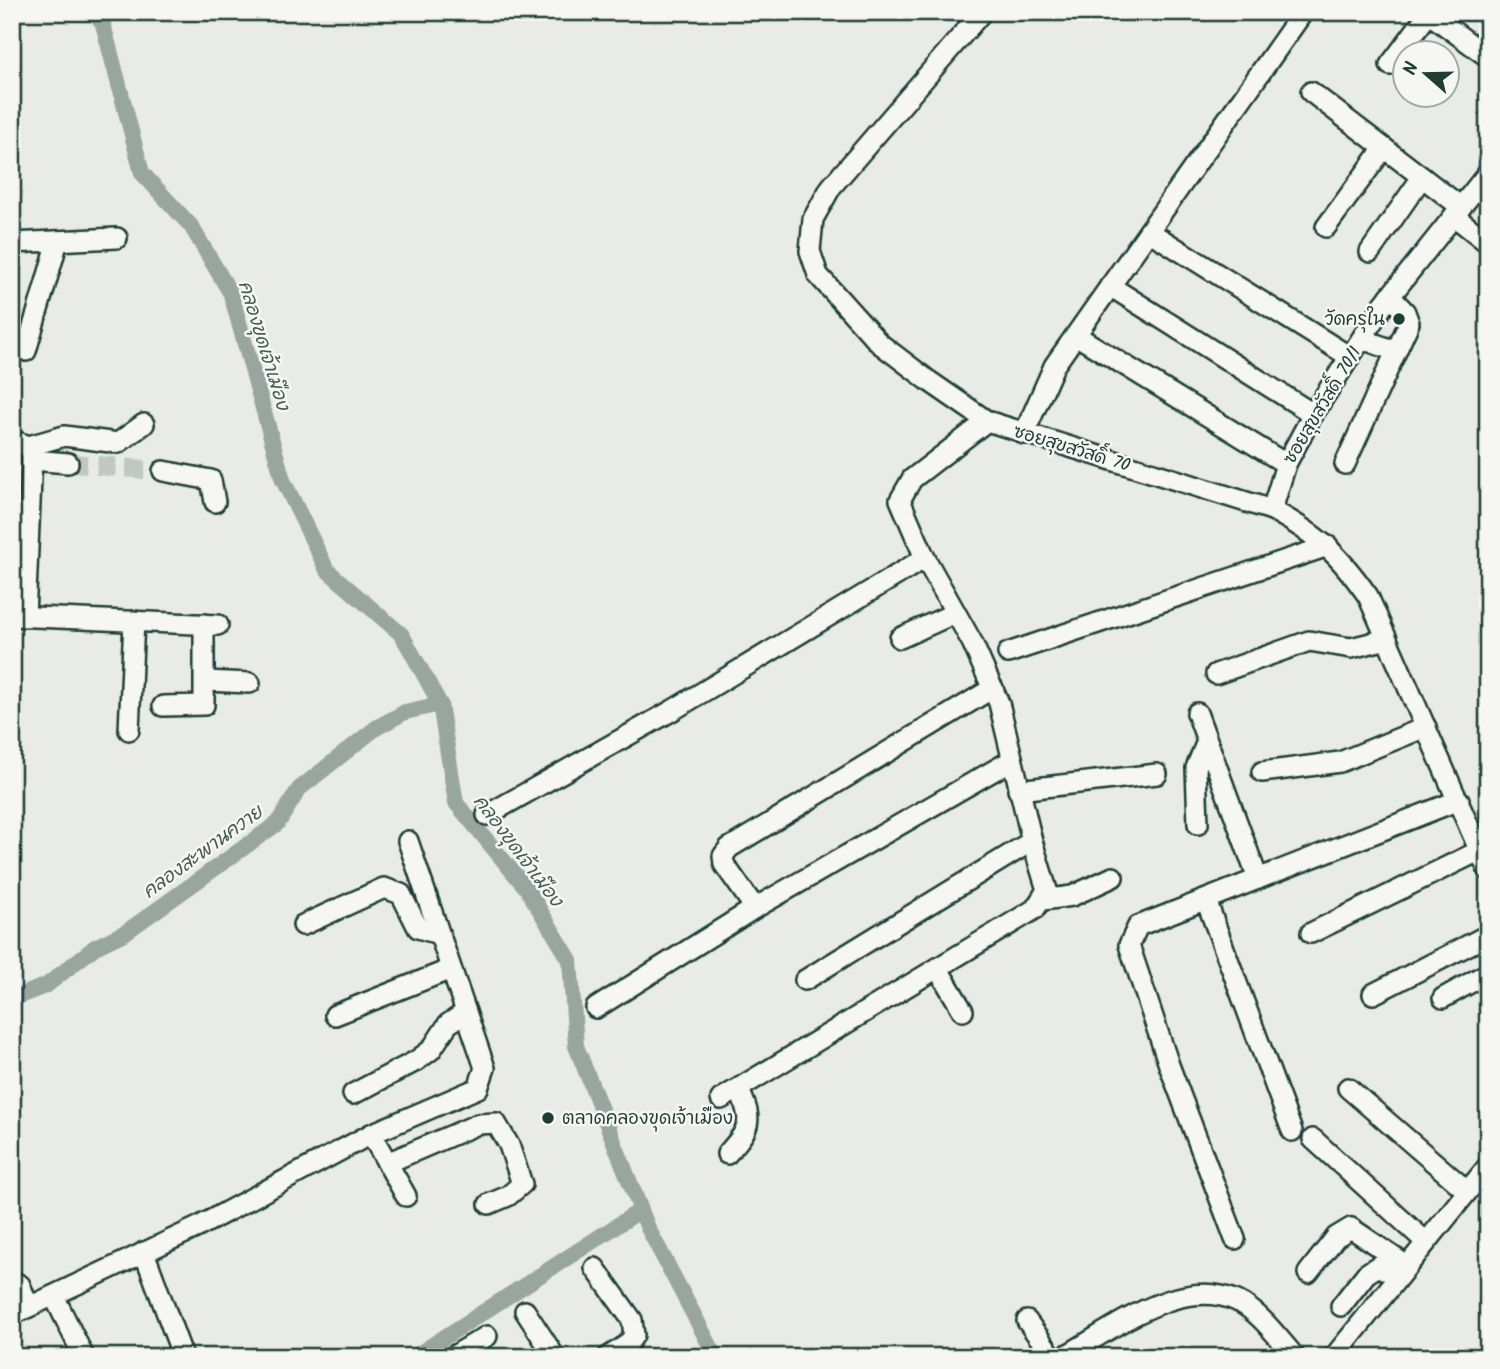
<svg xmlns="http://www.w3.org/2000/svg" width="1500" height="1369" font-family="Kalam,'Playpen Sans Thai',sans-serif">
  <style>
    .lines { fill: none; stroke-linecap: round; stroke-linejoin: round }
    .canal { stroke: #99a6a0; stroke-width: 16 }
    .minor-tunnel { stroke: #c1c8c3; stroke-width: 19; stroke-dasharray: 19 10; stroke-linecap: butt }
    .minor-casing { stroke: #1f3d34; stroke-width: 24 }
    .minor { stroke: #f6f6f2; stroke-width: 19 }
    .poi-dot { fill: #1f3d34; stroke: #f6f6f2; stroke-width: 2.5 }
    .labels { text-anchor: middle; stroke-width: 5; stroke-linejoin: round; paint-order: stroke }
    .poi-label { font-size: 18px; fill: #1f3d34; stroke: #f6f6f2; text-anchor: end }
    .street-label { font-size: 18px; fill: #1f3d34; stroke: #f6f6f2 }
    .water-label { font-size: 19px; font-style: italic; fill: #445c54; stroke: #f6f6f2 }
  </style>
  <rect width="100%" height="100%" fill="#e9ebe7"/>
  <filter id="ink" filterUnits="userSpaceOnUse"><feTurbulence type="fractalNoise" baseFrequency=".0143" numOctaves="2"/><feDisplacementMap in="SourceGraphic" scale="14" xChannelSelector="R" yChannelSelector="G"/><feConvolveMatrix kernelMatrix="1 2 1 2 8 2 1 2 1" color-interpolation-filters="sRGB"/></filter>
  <g filter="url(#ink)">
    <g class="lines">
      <g class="canal">
        <polyline points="94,12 103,24 142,173 191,226 231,294 283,480 327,570 402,635 440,704 456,803 527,889 570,960 576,1046 648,1228 716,1357"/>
        <polyline points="12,999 47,985 95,947 126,932 278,823 299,789 376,728 405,712 440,704"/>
        <polyline points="414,1357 641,1210"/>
      </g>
      <polyline class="minor-tunnel" points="68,463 163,471"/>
      <g class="minor-casing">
        <g id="minor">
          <path d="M 982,12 L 831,187 L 813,219 L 810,251 L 818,275 L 879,343 L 929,381 L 987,421 L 1272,510 C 1319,536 1337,552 1368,596 L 1488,870"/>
          <polyline points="1427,12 1488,57"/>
          <polyline points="1390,65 1429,13"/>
          <polyline points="1311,92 1461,207"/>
          <polyline points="1454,216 1488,243"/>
          <polyline points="1326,227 1384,148"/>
          <polyline points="1150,232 1350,357"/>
          <polyline points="12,243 117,238"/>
          <polyline points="1370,252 1422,177"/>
          <polyline points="1110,286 1313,414"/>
          <polyline points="1364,335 1373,343 1396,351"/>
          <polyline points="1077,336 1286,464"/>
          <polyline points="26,351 58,241"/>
          <polyline points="1024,434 1054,366 1303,12"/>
          <polyline points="12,440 29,446 32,457 25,617"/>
          <polyline points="29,446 64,436 118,443 144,424"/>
          <polyline points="32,460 68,463"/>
          <polyline points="1345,464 1409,323 1405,312 1390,296"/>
          <polyline points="163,471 211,480 215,502"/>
          <polyline points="1272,510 1286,464 1313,414 1384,304 1488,173"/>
          <polyline points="12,616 218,625"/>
          <polyline points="900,638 955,613"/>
          <polyline points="1008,653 1328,546"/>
          <polyline points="1216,674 1309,641 1351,648 1387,639"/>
          <polyline points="205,681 250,683"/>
          <polyline points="163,706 204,705 204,624"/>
          <polyline points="1197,713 1258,879"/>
          <polyline points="129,730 134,621"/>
          <polyline points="1262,772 1340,762 1426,727"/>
          <polyline points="1018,790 1157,774"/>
          <polyline points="487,815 673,710 925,558"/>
          <polyline points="1198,824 1196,768 1207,741"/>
          <polyline points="1043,900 1072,896 1113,877"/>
          <polyline points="1206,900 1292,1131"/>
          <polyline points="755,908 724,864 723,856 729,848 993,688"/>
          <polyline points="303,925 384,888 401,894 418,928 439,934"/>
          <polyline points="1311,933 1481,850"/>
          <polyline points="938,969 963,1011"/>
          <polyline points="805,980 1032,841 999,703 972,642 925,558 900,500 912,479 987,421"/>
          <polyline points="1373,994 1488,935"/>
          <polyline points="1443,998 1488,973"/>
          <polyline points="596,1008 755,908 1012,760"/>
          <polyline points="335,1015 451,969"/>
          <polyline points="1348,1088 1467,1191"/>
          <polyline points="353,1094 416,1061 431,1050 448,1024 466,1012"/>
          <polyline points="721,1099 1035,909 1047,890 1032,841"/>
          <polyline points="371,1134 406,1196"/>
          <polyline points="1313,1139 1426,1242"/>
          <path d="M 727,1154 C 750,1128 754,1122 739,1090"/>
          <polyline points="387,1163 478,1124 496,1123 509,1145 522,1184 508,1196 489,1204"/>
          <polyline points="1235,1239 1169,1065 1129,945 1138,926 1459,800"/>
          <polyline points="144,1252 183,1357"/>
          <polyline points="595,1268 632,1320 634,1335 628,1344 608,1357"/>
          <polyline points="1308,1273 1336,1237 1351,1228 1407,1266"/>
          <polyline points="12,1281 20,1285 29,1307"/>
          <polyline points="54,1296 84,1357"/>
          <polyline points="1341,1306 1366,1274 1378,1266 1398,1277"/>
          <polyline points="525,1311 555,1357"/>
          <polyline points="12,1315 198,1227 371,1134 478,1088 485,1068 408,841"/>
          <polyline points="1027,1321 1053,1357"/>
          <polyline points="452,1357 487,1336"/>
          <path d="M 1063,1357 C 1112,1330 1179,1275 1237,1301 C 1259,1311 1279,1339 1295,1357"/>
          <polyline points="1334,1357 1488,1166"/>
        </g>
      </g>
      <use href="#minor" class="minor"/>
    </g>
  </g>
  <g class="poi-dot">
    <circle cx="1399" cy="319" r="7"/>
    <circle cx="548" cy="1118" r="7"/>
  </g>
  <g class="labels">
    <g class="poi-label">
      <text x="1385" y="325">วัดครุใน</text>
      <text x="562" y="1124" text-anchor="start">ตลาดคลองขุดเจ้าเมือง</text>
    </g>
    <g class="street-label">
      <text transform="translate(1322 405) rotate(-59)" y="6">ซอยสุขสวัสดิ์ 70/1</text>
      <text transform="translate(1072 448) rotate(17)" y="6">ซอยสุขสวัสดิ์ 70</text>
    </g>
    <g class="water-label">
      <text transform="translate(265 345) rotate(73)" y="7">คลองขุดเจ้าเมือง</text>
      <text transform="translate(519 850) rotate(53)" y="7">คลองขุดเจ้าเมือง</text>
      <text transform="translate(202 851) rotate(-36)" y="7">คลองสะพานควาย</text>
    </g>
  </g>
  <rect width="1500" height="1369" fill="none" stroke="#f6f6f2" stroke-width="42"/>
  <rect x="21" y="21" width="1458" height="1327" fill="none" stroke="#1f3d34" stroke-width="2.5" filter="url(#ink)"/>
  <g transform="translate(1426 74) rotate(290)"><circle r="33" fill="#f6f6f2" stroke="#a0aca6" stroke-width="2"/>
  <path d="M0-5L12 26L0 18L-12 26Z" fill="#1f3d34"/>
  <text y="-10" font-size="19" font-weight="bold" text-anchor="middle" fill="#1f3d34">N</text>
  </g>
</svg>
